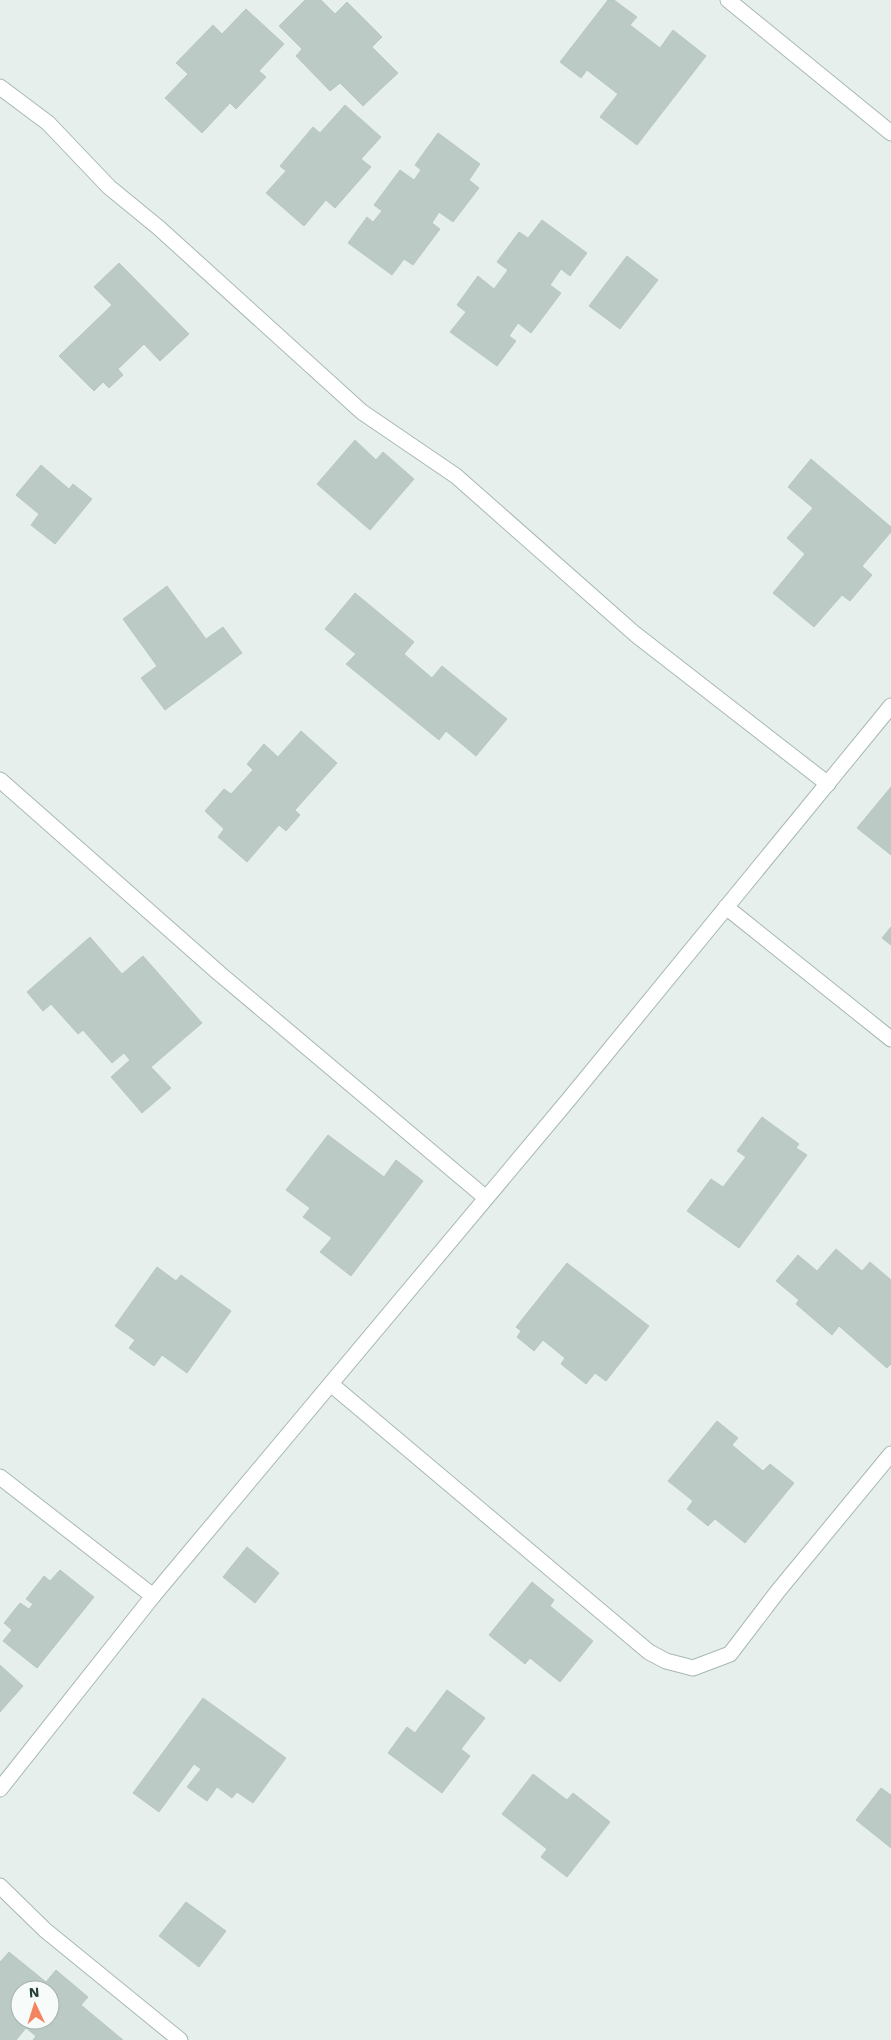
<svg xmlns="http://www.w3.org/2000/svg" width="891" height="2040" font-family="'Work Sans',sans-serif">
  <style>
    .building { fill: #bbcac4; stroke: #b8c9c2; fill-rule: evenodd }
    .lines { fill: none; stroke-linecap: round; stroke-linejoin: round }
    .street-casing { stroke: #a8b8b2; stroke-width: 17 }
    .street { stroke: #fff; stroke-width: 15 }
  </style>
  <rect width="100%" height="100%" fill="#e6efeb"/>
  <g class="building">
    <polygon points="305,0 321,0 335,14 347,2 382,37 372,47 398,73 363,106 340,83 330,91 296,56 302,49 279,26"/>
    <polygon points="608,0 614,0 637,17 630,25 660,48 673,30 706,56 637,145 600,117 618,94 587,70 581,78 560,62"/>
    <polygon points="246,9 284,44 259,71 266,77 236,109 230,103 202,133 165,98 188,74 176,63 213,25 222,34"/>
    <polygon points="345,105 381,137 361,159 371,167 335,208 326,200 304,226 266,193 286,171 280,166 313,127 320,133"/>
    <polygon points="438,133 480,164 469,180 479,188 453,222 439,212 432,223 440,229 413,265 404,259 392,275 348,243 367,217 373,222 382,211 374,205 400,170 414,180 421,170 415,165"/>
    <polygon points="542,220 587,253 570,276 561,269 550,285 561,293 531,333 518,323 509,336 516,341 497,366 450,332 466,312 457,305 478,276 494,289 508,270 497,262 519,232 528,238"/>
    <polygon points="627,256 658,280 620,329 589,306"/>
    <polygon points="119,263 189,334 160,361 144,344 118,369 123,375 109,388 103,382 94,391 59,356 112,305 94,287"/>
    <polygon points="355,440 376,460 383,452 414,479 370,530 317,484"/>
    <polygon points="811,459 891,527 891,532 862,566 872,575 850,601 842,595 814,627 773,593 805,554 787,538 813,508 788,487"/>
    <polygon points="41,465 69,489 73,484 92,499 55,544 31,525 39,514 16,495"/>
    <polygon points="167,586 206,639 223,627 242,653 165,710 141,678 157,666 123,619"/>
    <polygon points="355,593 414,642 404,654 432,678 442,666 507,719 476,756 446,731 439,740 346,664 356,654 325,629"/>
    <polygon points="301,731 337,763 295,810 300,815 286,831 279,825 247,862 218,837 224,829 205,811 224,789 231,794 253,770 247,764 264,744 278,757"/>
    <polygon points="891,787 891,855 857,828"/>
    <polygon points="891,927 891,945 882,938"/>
    <polygon points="90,937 122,974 143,956 202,1023 151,1067 171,1088 142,1113 111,1077 130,1060 124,1053 112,1063 83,1030 78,1034 51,1004 43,1011 27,992"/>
    <polygon points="762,1117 799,1144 796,1148 807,1155 739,1248 687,1211 711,1179 723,1187 746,1157 737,1151"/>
    <polygon points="328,1135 384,1177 396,1160 423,1181 351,1276 320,1252 332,1238 303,1217 310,1208 286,1190"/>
    <polygon points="836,1249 862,1271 870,1262 891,1280 891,1364 887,1368 839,1326 832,1335 796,1304 799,1300 776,1281 798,1255 817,1271"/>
    <polygon points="567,1263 649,1326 606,1381 595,1373 586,1384 561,1364 565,1358 543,1340 534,1351 517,1337 521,1331 516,1327"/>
    <polygon points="157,1267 176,1281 181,1275 231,1311 187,1373 162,1355 154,1366 129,1348 135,1340 115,1326"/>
    <polygon points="717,1421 738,1438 732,1445 763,1471 770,1464 794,1483 745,1543 715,1519 708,1526 687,1509 693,1501 668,1481"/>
    <polygon points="247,1547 279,1573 255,1603 223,1577"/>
    <polygon points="60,1570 94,1597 37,1668 3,1641 12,1630 4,1623 20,1603 29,1609 33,1604 26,1599 44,1576 50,1581"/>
    <polygon points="532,1582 554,1600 550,1606 593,1641 560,1682 530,1658 525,1664 489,1635"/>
    <polygon points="0,1665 23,1686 0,1712"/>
    <polygon points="447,1690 485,1718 461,1749 470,1756 442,1793 388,1753 407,1727 415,1733"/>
    <polygon points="203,1698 286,1758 253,1803 237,1792 232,1798 217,1787 207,1801 187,1787 201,1769 194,1764 159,1812 133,1793"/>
    <polygon points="533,1774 567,1800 573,1793 610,1822 567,1877 541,1857 547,1849 502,1814"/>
    <polygon points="881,1788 891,1795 891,1848 856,1820"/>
    <polygon points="186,1902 226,1931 199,1967 159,1936"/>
    <path d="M 9,1952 L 46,1982 L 56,1970 L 88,1997 L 81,2005 L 123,2040 L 33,2040 L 36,2036 L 26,2028 L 16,2040 L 0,2040 L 0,1962 ZM 20,1990 L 50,1990 L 50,2020 L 20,2020 Z"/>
  </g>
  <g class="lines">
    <g class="street-casing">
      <g id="street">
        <polyline points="728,0 891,133"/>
        <polyline points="0,87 48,123 109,187 159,228 362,412 456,476 635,634 828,784"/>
        <polyline points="0,780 220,974 486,1198"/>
        <polyline points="726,907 891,1039"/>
        <polyline points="332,1385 649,1652 666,1661 693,1668 730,1654 778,1591 891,1454"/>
        <polyline points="0,1477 153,1596"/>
        <polyline points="0,1789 153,1596 570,1098 891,706"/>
        <polyline points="0,1886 45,1930 180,2040"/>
      </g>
    </g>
    <use href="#street" class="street"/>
  </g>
  <g transform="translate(35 2005) rotate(356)"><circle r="24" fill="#f7fbf9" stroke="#a3b1ad"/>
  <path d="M0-4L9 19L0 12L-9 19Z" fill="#f4845f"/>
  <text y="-8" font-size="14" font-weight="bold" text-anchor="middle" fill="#24423a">N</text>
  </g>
</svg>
